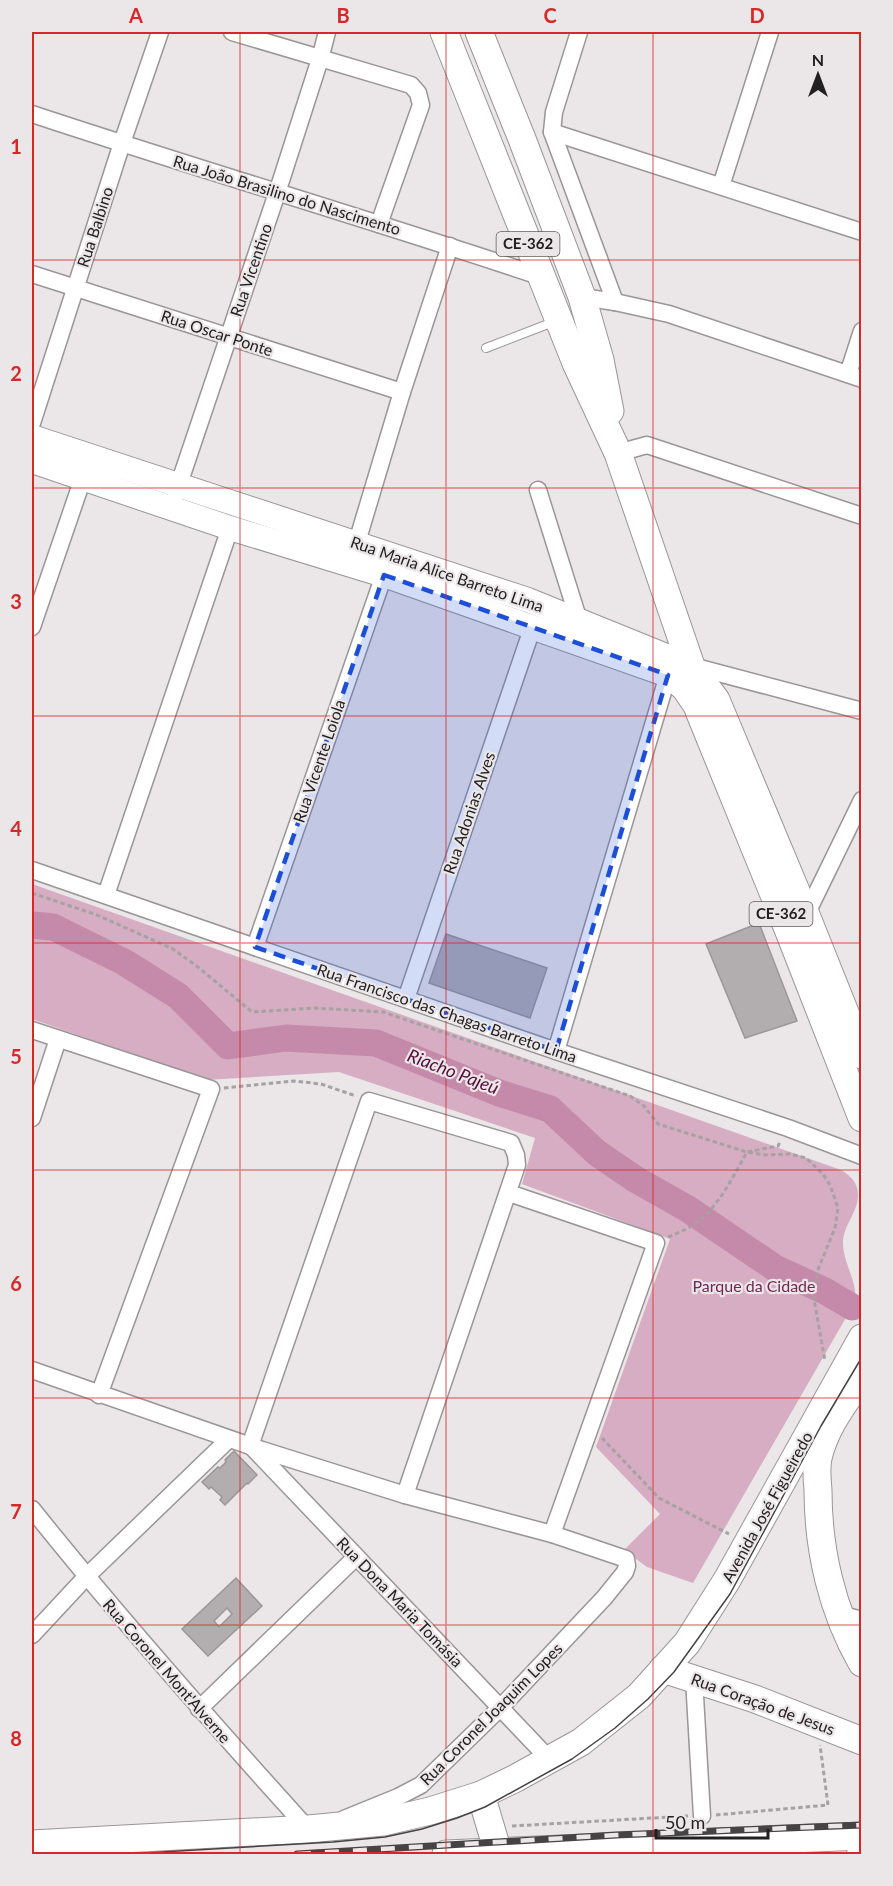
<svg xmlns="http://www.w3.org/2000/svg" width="893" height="1886" font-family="Lato,sans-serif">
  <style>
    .green { fill: #d6adc2 }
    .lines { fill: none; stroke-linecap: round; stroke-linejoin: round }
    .river { stroke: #c589a9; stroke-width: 27 }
    .building { fill: #b2adaf; stroke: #9b9699; stroke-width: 1.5; fill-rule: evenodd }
    .lane-casing { stroke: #9a9597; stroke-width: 10 }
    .street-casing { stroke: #9a9597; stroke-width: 19 }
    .secondary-casing { stroke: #9a9597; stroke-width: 26 }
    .primary-casing { stroke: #9a9597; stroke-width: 29 }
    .path { stroke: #a6a2a4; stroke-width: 3; stroke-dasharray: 4.5 3; stroke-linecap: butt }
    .lane { stroke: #fff; stroke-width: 8 }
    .street { stroke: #fff; stroke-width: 16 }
    .secondary { stroke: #fff; stroke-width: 24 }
    .primary { stroke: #fff; stroke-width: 27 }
    .tram { stroke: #464345; stroke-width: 1.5 }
    .rail-casing { stroke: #464345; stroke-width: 7 }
    .rail { stroke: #ebe6e8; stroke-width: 4.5; stroke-dasharray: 14; stroke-linecap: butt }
    .marked { fill: #1d4ed8; fill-opacity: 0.2; stroke: #1d4ed8; stroke-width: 4.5; stroke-dasharray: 12 8; stroke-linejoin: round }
    .grid { fill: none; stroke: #d62828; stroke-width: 1.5; stroke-opacity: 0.55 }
    .labels { text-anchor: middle; stroke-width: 4.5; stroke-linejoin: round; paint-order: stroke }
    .shield { fill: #ebe6e8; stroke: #5e5b5d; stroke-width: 1.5 }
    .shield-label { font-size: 15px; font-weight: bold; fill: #222021 }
    .street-label { font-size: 16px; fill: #222021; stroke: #ebe6e8 }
    .park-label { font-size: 16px; fill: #712854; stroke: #ebe6e8 }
    .water-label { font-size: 18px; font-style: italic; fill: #560d3c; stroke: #ebe6e8 }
    .neatline { fill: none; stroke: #d62828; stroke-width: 2 }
    .grid-label { font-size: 20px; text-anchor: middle; font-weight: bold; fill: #d62828 }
  </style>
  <rect width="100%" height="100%" fill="#ebe6e8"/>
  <path class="green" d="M 32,884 L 841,1170 C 851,1176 858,1183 858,1195 C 858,1213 843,1225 843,1243 C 843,1264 858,1281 855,1302 L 693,1583 L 647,1567 L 624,1550 L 660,1514 L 596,1447 L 670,1239 L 522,1184 L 535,1138 L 339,1072 L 206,1080 L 32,1019 Z"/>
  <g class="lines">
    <polyline class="river" points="32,925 53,927 124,962 178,996 228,1046 286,1038 376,1043 499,1093 550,1109 597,1153 635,1179 688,1209 775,1268 825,1291 852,1307"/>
  </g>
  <g class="building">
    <polygon points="759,923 797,1021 745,1038 706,944"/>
    <polygon points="446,934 547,968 530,1018 429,983"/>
    <polygon points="234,1451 257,1475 248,1484 247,1483 225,1505 220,1500 222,1497 211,1487 209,1489 202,1482 218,1467 220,1468 226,1462 225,1460"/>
    <path d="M 236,1578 L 262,1606 L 208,1656 L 182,1629 ZM 227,1608 L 232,1614 L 219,1627 L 214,1621 Z"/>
  </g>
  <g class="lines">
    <g class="lane-casing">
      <polyline id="lane" points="486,348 556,321"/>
    </g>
    <g class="street-casing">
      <g id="street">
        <polyline points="232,32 411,85 418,93 421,105 379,224"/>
        <polyline points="579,32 554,112 552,132 615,302"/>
        <path d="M 32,114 C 201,170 372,220 542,277"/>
        <polyline points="552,132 862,232"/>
        <polyline points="721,186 770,32"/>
        <polyline points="32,274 402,392"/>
        <polyline points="582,297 615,302 669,314 862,379"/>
        <polyline points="848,374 862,331"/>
        <polyline points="32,423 122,143 160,32"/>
        <polyline points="618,453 647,445 862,516"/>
        <polyline points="538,490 579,621"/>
        <polyline points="176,493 277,193 320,59 327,32"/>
        <polyline points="354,552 402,392 450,246"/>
        <polyline points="32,627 83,478"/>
        <polyline points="692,666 862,711"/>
        <polyline points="32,870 556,1051 788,1128 862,1156"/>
        <polyline points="106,895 230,528"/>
        <polyline points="806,915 862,800"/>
        <polyline points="255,947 384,575"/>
        <polyline points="406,999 533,626"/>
        <polyline points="32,1030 211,1089 99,1395"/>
        <polyline points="556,1051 668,675"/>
        <polyline points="32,1118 58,1039"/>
        <polyline points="509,1193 656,1243 552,1534"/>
        <polyline points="32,1370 262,1450 405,1495 552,1534 626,1559 627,1566 625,1572 604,1598 501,1707 421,1785 398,1797 344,1819"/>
        <polyline points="250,1446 369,1101 511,1143 516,1155 517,1165 405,1495"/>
        <polyline points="253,1448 550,1760"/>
        <path d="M 32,1509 C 120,1619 213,1724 308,1829"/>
        <polyline points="839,1614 862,1620"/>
        <polyline points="32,1635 86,1577 229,1439"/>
        <polyline points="694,1679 702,1816"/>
        <polyline points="199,1709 356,1557"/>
      </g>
    </g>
    <g class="secondary-casing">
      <g id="secondary">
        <polyline points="32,437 528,600 691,666"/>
        <polyline points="32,461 230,528 384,575 668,675 684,689 699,711"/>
        <polyline points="859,1854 862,1852"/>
      </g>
    </g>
    <g class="primary-casing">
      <g id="primary">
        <polyline points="444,32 576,363 618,453 691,666 699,711 788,929 862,1118"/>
        <polyline points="479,32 522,139 582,297 600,360 610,411"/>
        <polyline points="695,672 716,700 806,915 862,1055"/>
        <path d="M 862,1377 C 845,1402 825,1427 818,1458 C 816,1468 817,1480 818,1490 C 818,1550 832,1611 862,1663"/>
        <polyline points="663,1669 755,1699 862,1741"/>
        <polyline points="481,1795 498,1852"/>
        <polyline points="32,1844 308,1829 383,1822 430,1811 481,1795 516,1778 581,1742 639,1696 687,1643 727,1580 862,1338"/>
        <polyline points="446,1854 862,1836"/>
      </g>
    </g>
    <g class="path">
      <polyline points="32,893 97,915 173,949 198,967 252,1012 314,1008 383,1012 630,1096 644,1106 658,1124 747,1152 764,1155 790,1154 806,1158 823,1174 830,1185 838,1208 835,1228 817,1272 814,1299 825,1361"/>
      <polyline points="224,1088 294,1081 321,1084 356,1096"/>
      <path d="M 668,1237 C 676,1234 683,1231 690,1227 C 717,1211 732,1178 747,1152 L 778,1146 L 780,1142"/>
      <polyline points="602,1438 659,1498 729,1534"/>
      <polyline points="716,1815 828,1805 820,1745"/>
      <polyline points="512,1826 688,1816"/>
    </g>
    <use href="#lane" class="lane"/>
    <use href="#street" class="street"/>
    <use href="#secondary" class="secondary"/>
    <use href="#primary" class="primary"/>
    <polyline class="tram" points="127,1854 333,1842 385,1837 422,1829 457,1818 485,1807 572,1759 615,1728 648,1699 674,1672 730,1594 821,1426 862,1357"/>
    <g class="rail-casing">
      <polyline id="rail" points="297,1854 616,1835 862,1825"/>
    </g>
    <use href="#rail" class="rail"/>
  </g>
  <path class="marked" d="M 384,575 L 668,675 L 556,1051 L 255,947 Z"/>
  <path class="grid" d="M 240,32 L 240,1854M 446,32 L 446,1854M 653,32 L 653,1854M 32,260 L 862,260M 32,488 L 862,488M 32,716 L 862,716M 32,943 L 862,943M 32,1170 L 862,1170M 32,1398 L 862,1398M 32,1625 L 862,1625"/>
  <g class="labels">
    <g class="shield">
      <rect x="496.5" y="232" width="63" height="24" rx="4.5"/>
      <rect x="749.5" y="902" width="63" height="24" rx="4.5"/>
    </g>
    <g class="shield-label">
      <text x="528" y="249">CE-362</text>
      <text x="781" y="919">CE-362</text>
    </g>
    <g class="street-label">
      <text transform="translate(287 195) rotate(17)" y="6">Rua João Brasilino do Nascimento</text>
      <text transform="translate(95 227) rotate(-72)" y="6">Rua Balbino</text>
      <text transform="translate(251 270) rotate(-71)" y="6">Rua Vicentino</text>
      <text transform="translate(217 333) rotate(18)" y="6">Rua Oscar Ponte</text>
      <text transform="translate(447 574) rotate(19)" y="6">Rua Maria Alice Barreto Lima</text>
      <text transform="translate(319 761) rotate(-71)" y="6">Rua Vicente Loiola</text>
      <text transform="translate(469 813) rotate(-71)" y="6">Rua Adonias Alves</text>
      <text transform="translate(447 1013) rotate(19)" y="6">Rua Francisco das Chagas Barreto Lima</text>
      <text transform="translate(767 1507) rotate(-61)" y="6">Avenida José Figueiredo</text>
      <text transform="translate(400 1602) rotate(46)" y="6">Rua Dona Maria Tomásia</text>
      <text transform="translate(167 1671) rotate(49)" y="6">Rua Coronel Mont'Alverne</text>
      <text transform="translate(763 1704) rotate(20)" y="6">Rua Coração de Jesus</text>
      <text transform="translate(491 1714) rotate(-45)" y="6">Rua Coronel Joaquim Lopes</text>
    </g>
    <g class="park-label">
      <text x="754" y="1292">Parque da Cidade</text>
    </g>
    <g class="water-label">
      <text transform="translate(453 1072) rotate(21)" y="6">Riacho Pajeú</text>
    </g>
  </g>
  <rect width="893" height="1886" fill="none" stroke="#ebe6e8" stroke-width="66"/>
  <g transform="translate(818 75)" stroke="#ebe6e8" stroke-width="4.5" paint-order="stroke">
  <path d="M0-4.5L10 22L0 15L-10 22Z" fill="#222021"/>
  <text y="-9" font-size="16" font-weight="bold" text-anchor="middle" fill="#222021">N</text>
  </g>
  <path d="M656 1829v9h112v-9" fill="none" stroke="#222021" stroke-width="3"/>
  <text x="665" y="1829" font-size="18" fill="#222021" stroke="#ebe6e8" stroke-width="4.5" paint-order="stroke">50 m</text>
  <rect x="33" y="33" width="827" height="1820" class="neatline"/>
  <g class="grid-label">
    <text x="136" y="23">A</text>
    <text x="343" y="23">B</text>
    <text x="550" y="23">C</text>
    <text x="757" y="23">D</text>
    <text x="16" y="154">1</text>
    <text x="16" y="381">2</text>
    <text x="16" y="609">3</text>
    <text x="16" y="836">4</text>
    <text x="16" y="1064">5</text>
    <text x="16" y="1291">6</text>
    <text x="16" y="1519">7</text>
    <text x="16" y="1746">8</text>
  </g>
</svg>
